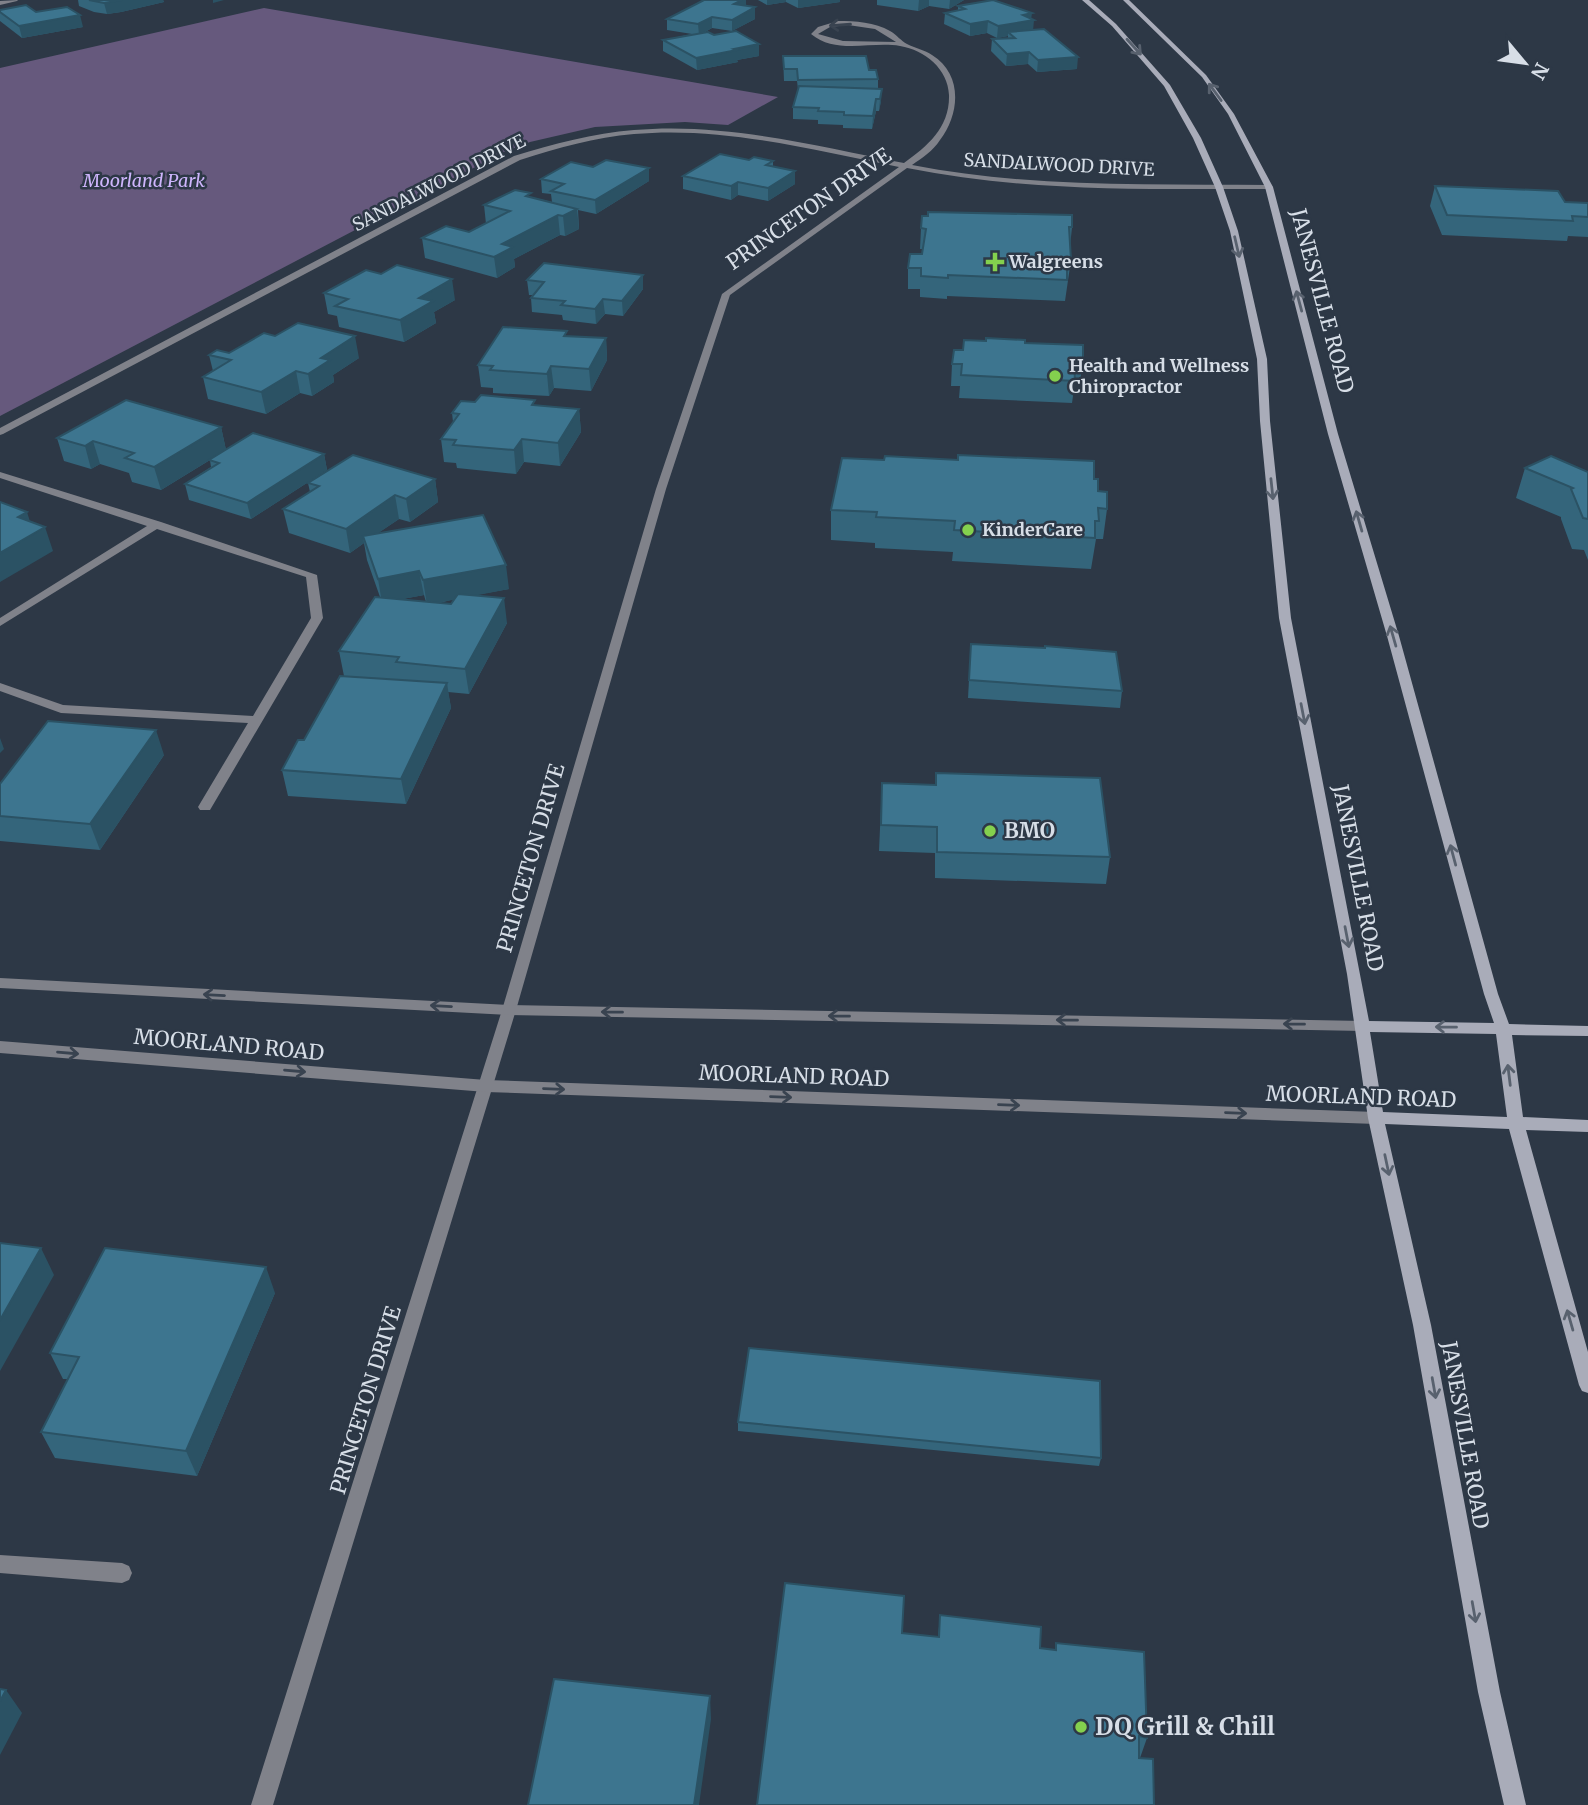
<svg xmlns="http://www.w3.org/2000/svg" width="1588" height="1805" font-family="Merriweather,serif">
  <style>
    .green { fill: #66597d }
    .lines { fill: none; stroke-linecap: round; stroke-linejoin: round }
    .minor { fill: #80828a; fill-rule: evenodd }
    .tertiary { fill: #80828a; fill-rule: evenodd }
    .secondary { fill: #a9acb9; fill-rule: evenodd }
    .wall { fill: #34657b; fill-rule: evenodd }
    .shaded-wall { fill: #2b5264 }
    .building { fill: #3d758f; stroke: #2b5264; stroke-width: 2 }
    .oneway { stroke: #394350 }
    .oneway2 { stroke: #58616e }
    .poi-dot { fill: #84d04e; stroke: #2d3846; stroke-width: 2.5 }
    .labels { text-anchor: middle; stroke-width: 5; stroke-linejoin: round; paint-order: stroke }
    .far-street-label { font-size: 18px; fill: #d7dee7; stroke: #2d3846 }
    .far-park-label { font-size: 18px; font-style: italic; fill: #ceb5fc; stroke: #2d3846 }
    .far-poi-label { font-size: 18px; font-weight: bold; fill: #d7dee7; stroke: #2d3846; text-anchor: start }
    .street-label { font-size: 21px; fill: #d7dee7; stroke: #2d3846 }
    .poi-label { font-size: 21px; font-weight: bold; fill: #d7dee7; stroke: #2d3846; text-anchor: start }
    .near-poi-label { font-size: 24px; font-weight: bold; fill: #d7dee7; stroke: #2d3846; text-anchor: start }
  </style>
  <rect width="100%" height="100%" fill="#2d3846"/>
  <polygon class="green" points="264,8 778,97 728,125 685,122 595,127 530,142 504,152 0,416 0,68"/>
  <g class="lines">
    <g class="minor">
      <polygon points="18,0 17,1 0,5 0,1"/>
      <path d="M 838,21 C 855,21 875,22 890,31 C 897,35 901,41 907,44 C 915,48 925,50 932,55 C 963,74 960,114 940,140 C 933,151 922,158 912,165 C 1029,188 1150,184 1269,185 L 1273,187 L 1269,189 C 1148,189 1026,192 907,168 L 730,295 L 666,489 L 516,1010 L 273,1805 L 251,1805 L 502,1010 L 656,489 L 722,294 L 899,167 C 813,150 723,126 634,134 C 595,137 558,148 520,160 L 3,434 L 0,435 L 0,428 L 514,156 C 554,144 593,133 634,130 C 725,122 816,146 904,163 C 928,146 950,127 949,95 C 948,69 925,50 900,46 C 871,41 836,55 811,34 L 818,27 ZM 848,25 L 875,29 L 896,42 L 843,41 L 818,34 L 830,27 Z"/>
      <polygon points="0,472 161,522 317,575 323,618 210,810 200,810 198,807 248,723 61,713 0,691 0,683 63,705 253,716 311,618 306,577 157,529 0,626 0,618 147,526 0,478"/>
      <polygon points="0,1555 122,1563 129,1566 132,1573 129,1580 122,1583 0,1573"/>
    </g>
    <g class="tertiary">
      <polygon points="0,978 509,1005 1363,1021 1368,1022 1371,1026 1368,1030 1363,1031 509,1015 0,988"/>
      <polygon points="0,1041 486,1080 1376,1112 1382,1114 1384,1118 1382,1122 1376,1124 486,1092 0,1053"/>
    </g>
    <path class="secondary" d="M 1082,0 L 1089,0 L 1116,24 L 1170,85 L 1201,138 L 1223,187 L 1238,231 L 1267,359 L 1270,421 L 1291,618 L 1369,1021 L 1494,1023 L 1484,994 L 1387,636 L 1328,434 L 1265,187 L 1228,114 L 1202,77 L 1123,0 L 1129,0 L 1206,75 L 1234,114 L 1273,187 L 1338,434 L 1399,636 L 1498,994 L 1509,1024 L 1588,1026 L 1588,1036 L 1512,1035 L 1523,1117 L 1588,1120 L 1588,1132 L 1526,1130 L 1588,1352 L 1588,1393 L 1582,1391 L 1579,1385 L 1509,1129 L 1385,1124 L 1431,1325 L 1500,1692 L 1526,1805 L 1504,1805 L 1478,1692 L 1413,1325 L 1368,1118 L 1347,974 L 1279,618 L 1260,421 L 1257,359 L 1230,231 L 1215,187 L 1193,138 L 1164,86 L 1112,26 ZM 1370,1032 L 1496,1034 L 1507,1117 L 1383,1112 Z"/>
  </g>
  <g class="wall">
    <polygon points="78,0 163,0 164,2 121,12 107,14 94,12 79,6"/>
    <polygon points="704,0 746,0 746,6 755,7 755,19 732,31 712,28 705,32 759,56 737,60 738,62 697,70 663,51 663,40 692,34 667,30 667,19"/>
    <polygon points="758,0 840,0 840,2 798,8 786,2 767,5"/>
    <polygon points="877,0 964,0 949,9 929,6 918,11 877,5"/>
    <polygon points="958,6 1031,19 1033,30 1077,69 1037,72 1028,64 1006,66 991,51 992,39 1008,38 1008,36 997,38 987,33 970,36 944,24 945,13 958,10"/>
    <polygon points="0,10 36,12 83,27 22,38 0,21"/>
    <polygon points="783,56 869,70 878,79 878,89 881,101 879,111 876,111 872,129 843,128 843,125 818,124 818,120 793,119 793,107 798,89 797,81 784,81"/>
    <polygon points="749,160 773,161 773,167 795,184 768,201 738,195 731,200 683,189 683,176"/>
    <polygon points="541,179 649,181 596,214 578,210 579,229 565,236 560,235 514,259 515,267 497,278 425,258 422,238 469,232 486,224 484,205 531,197 552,202 551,194 542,193"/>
    <polygon points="1435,186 1565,202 1588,203 1588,237 1568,236 1567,241 1442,235 1430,206"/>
    <polygon points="1072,227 1070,247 1071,260 1065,301 947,296 947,299 920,297 920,289 908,289 908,268 922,254 923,249 920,249 921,228"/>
    <polygon points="527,280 643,289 623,316 605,314 596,324 563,320 562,315 532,312 531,298 533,295 529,295"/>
    <polygon points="324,293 455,300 434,312 436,323 404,342 339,327 337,316 328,314"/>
    <polygon points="567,336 606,338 607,360 591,391 554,388 549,396 493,393 493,388 481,387 478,365"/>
    <polygon points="1025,343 1083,360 1080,382 1075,382 1072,403 959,398 960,386 951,386 952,364"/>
    <polygon points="229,353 359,358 333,375 334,382 312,396 300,393 266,414 208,399 203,377 213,371 209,355"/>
    <polygon points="536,405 579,409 581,432 560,466 524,462 516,474 457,468 456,463 444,462 441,439 453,422 452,413"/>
    <polygon points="221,427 226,450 324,454 327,470 251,519 189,500 185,484 211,467 210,460 161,490 132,482 129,473 100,464 91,469 64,461 57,438"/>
    <polygon points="1525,468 1588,472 1588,560 1584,550 1572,549 1561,519 1561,517 1516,498"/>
    <path d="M 435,479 L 438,502 L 410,522 L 399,519 L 378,533 L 509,589 L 475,595 L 507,623 L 469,694 L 448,692 L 451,708 L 406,804 L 288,796 L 282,770 L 304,740 L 344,676 L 339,651 L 380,597 L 367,560 L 364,543 L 350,553 L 289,533 L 283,509 L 310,492 L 308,483 ZM 424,595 L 426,602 L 402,599 ZM 454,599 L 451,604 L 437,603 L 443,602 Z"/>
    <polygon points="1094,479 1098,491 1107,509 1103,539 1096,539 1091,569 952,561 953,552 875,548 875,543 831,540 831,510"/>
    <polygon points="971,644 1122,691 1120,708 968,698"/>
    <polygon points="164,755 100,850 0,841 0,784"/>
    <polygon points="936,773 1110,857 1106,884 935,878 935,853 879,851 882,783 935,785"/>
    <polygon points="275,1293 197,1476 55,1458 41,1432 68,1379 63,1379 50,1353"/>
    <polygon points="738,1422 1101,1458 1099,1466 738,1431"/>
    <polygon points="940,1615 1040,1648 1055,1650 1056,1643 1147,1738 1140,1758 902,1633 938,1637"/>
  </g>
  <g class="shaded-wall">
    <polygon points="122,0 163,0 164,2 121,12 107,14 104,3"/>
    <polygon points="213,0 224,0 213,3"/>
    <polygon points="742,0 746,0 746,9 734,4"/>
    <polygon points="767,0 786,0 786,2 767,5"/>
    <polygon points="798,0 840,0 840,2 798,8"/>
    <polygon points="919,0 929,0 929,6 918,11"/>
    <polygon points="950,0 964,0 949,9"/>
    <polygon points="755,7 755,19 732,31 732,20"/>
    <polygon points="1032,13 1031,20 1034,20 1033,31 1008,32 1008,36 997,38 998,26 1023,15"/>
    <polygon points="80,15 83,27 22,38 19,26"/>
    <polygon points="712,17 712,28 699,35 698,24"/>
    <polygon points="988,21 987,33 970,36 970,24"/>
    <polygon points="759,44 759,56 737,60 738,62 697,70 696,58 734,49"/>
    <polygon points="1029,52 1028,64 1006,66 1007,54"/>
    <polygon points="1078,57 1077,69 1037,72 1038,60"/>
    <polygon points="882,89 881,101 879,111 880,99"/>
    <polygon points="876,99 876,111 872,129 873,116"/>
    <polygon points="649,168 649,181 596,214 595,200"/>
    <polygon points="795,171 795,184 768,201 768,188"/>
    <polygon points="738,182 738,195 731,200 731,186"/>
    <polygon points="577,209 579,229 565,236 563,216"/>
    <polygon points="558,215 560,235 514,259 515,267 497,278 494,257 502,244"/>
    <polygon points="643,275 643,289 623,316 622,301"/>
    <polygon points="452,279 455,300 434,312 436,323 404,342 400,320 419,298"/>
    <polygon points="603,299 605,314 596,324 595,309"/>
    <polygon points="355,336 359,358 333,375 334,382 312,396 308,374 321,358"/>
    <polygon points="606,338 607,360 591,391 589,369"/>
    <polygon points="551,366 554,388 549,396 547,374"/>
    <polygon points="296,371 300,393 266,414 261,392"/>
    <polygon points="579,409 581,432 560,466 558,443"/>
    <polygon points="221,427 226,450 161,490 154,467"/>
    <polygon points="522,439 524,462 516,474 514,450"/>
    <polygon points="93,441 100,464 91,469 85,446"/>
    <polygon points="324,454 327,470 251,519 247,503"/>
    <polygon points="435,479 438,502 410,522 406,499"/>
    <polygon points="395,495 399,519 365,542 363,536 364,543 350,553 346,529"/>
    <polygon points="27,512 34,534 45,527 53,551 0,582 0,553 18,517"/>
    <polygon points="506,565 509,589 427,605 423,580"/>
    <polygon points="419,571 424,595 382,603 378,579"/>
    <polygon points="504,598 507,623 469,694 465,669"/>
    <polygon points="447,683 451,708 406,804 401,779"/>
    <polygon points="156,730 164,755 100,850 90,824"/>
    <polygon points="0,738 4,749 0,753"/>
    <polygon points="41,1248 54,1275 0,1371 0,1320"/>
    <polygon points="266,1267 275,1293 197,1476 186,1451"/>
    <polygon points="6,1690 22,1713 0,1755 0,1701"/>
    <polygon points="710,1696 711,1719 699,1805 694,1805"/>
  </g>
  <g class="building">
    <polygon points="89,0 122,0 104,3"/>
    <polygon points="704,0 742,0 734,4 755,7 732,20 712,17 698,24 667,19"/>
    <polygon points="993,0 1032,13 1023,15 1034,20 998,26 988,21 970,24 945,13 965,9 958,6"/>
    <polygon points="26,5 36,12 67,7 80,15 19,26 0,12 0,10"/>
    <polygon points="1044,29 1078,57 1038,60 1029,52 1007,54 992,39 1015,38 1008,32"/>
    <polygon points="736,31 759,44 734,49 737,50 696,58 663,40 708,32 714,35"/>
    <polygon points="783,56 866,56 869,70 876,70 878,79 798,80 797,69 784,69"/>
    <polygon points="799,86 882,89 880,99 876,99 873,116 844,115 844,112 818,111 819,108 793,107"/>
    <polygon points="720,154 749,160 754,157 773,161 766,165 795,171 768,188 738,182 731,186 683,176"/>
    <polygon points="606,160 649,168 595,200 551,191 564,184 541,179 571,162 593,167"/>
    <polygon points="1435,186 1558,191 1565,202 1588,203 1588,217 1572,216 1573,221 1447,215"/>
    <polygon points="515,190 531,193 526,196 577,209 563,216 558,215 502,244 513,247 494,257 422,238 446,226 469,232 510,211 484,205"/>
    <polygon points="928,212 1072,215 1072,227 1069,227 1071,260 1067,260 1067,280 948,275 948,278 921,276 921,268 908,268 910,254 922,254 926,229 921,228 922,216 928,216"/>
    <polygon points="544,263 643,275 622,301 603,299 595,309 561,305 565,301 531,298 544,282 527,280"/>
    <polygon points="397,265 452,279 419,298 433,301 400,320 335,306 348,299 324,293 366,270 381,274"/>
    <polygon points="298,323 355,336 321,358 330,360 308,374 296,371 261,392 203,377 231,360 209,355 217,350 229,353 264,333 275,336"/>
    <polygon points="503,327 567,331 564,336 606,338 589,369 551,366 547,374 490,370 493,366 478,365"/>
    <polygon points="986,338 1025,340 1025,343 1083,345 1083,360 1074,360 1075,381 961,375 962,364 952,364 954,350 963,350 964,340 986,341"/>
    <polygon points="481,395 535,400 532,405 579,409 558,443 522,439 514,450 453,445 456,440 441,439 459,414 452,413 461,401 475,402"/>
    <polygon points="126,400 221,427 154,467 125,458 134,453 93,441 85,446 57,438"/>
    <polygon points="253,433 324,454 247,503 185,484 219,463 209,460"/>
    <polygon points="353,455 435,479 406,499 395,495 346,529 283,509 319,486 308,483"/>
    <polygon points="958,455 1094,461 1094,479 1098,479 1098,491 1107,492 1107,509 1098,508 1099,521 1095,521 1095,538 954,530 955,521 876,517 877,512 831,510 842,458 884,460 885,456 958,460"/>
    <polygon points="1551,456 1588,472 1588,519 1583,518 1571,489 1573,488 1525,468"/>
    <polygon points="0,502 27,512 18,517 45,527 0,553"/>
    <polygon points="483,515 506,565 423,580 419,571 378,579 363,536"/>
    <polygon points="458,594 504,598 465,669 396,662 399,657 339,651 375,597 451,604"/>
    <polygon points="971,644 1045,648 1045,646 1116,652 1122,691 969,680"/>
    <polygon points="340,676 447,683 401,779 282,770 298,740 304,740"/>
    <polygon points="48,721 156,730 90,824 0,816 0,784"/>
    <polygon points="936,773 1100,778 1110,857 937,852 937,827 881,825 882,783 936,785"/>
    <polygon points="0,1243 41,1248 0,1320"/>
    <polygon points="105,1248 266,1267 186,1451 41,1432 79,1357 50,1353"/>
    <polygon points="749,1348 1100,1381 1101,1458 738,1422"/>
    <polygon points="785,1583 904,1596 902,1633 939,1637 940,1615 1041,1627 1040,1648 1056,1650 1056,1643 1144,1652 1147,1738 1139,1736 1139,1758 1153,1759 1154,1805 757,1805"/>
    <polygon points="554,1679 710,1696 694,1805 528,1805"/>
    <polygon points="0,1689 6,1690 0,1701"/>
  </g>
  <defs><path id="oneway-shaft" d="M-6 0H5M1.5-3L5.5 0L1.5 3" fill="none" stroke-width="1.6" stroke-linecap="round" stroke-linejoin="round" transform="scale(1.75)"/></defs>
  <g class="oneway">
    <use href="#oneway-shaft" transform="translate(840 25) rotate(176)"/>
    <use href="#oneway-shaft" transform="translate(214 995) rotate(-177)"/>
    <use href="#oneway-shaft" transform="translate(441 1006) rotate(-177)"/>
    <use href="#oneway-shaft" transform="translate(612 1012) rotate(-179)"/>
    <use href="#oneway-shaft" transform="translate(839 1016) rotate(-179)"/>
    <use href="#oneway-shaft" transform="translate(1067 1020) rotate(-179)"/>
    <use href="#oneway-shaft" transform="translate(1294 1024) rotate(-179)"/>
    <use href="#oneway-shaft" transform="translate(68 1053) rotate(5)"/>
    <use href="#oneway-shaft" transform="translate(295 1071) rotate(5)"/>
    <use href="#oneway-shaft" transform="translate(554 1089) rotate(2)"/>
    <use href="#oneway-shaft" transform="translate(781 1097) rotate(2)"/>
    <use href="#oneway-shaft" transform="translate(1009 1105) rotate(2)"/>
    <use href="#oneway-shaft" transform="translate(1236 1113) rotate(2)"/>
  </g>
  <g class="oneway2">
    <use href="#oneway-shaft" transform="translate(1134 47) rotate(48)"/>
    <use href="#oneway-shaft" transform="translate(1215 92) rotate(-126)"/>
    <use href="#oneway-shaft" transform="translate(1237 247) rotate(77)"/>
    <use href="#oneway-shaft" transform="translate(1299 301) rotate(-105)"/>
    <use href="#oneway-shaft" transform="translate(1272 489) rotate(84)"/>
    <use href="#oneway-shaft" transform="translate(1359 521) rotate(-106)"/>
    <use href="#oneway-shaft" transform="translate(1393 636) rotate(-106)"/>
    <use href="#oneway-shaft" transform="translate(1303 714) rotate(79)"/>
    <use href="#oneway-shaft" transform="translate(1453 855) rotate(-105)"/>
    <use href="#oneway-shaft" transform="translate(1347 937) rotate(79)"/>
    <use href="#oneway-shaft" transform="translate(1446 1027) rotate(-179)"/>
    <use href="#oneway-shaft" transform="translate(1509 1075) rotate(-97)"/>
    <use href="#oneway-shaft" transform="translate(1387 1165) rotate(78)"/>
    <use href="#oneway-shaft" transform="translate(1570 1320) rotate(-106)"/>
    <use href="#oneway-shaft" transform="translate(1434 1388) rotate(80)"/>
    <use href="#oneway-shaft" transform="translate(1474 1612) rotate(80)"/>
  </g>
  <g class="poi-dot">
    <path d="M991.5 251.5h7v7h7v7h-7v7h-7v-7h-7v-7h7z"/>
    <circle cx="1055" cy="376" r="7"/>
    <circle cx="968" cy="530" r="7"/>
    <circle cx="990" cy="831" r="7"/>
    <circle cx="1081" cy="1727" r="7"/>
  </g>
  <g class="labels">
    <g class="far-street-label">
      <text transform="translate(1059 165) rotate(3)" y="6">SANDALWOOD DRIVE</text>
      <text transform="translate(439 183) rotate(-27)" y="6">SANDALWOOD DRIVE</text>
    </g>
    <g class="far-park-label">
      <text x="144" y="187">Moorland Park</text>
    </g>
    <g class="far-poi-label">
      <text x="1009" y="268">Walgreens</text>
      <text x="1069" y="372">Health and Wellness<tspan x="1069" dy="21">Chiropractor</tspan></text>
      <text x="982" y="536">KinderCare</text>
    </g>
    <g class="street-label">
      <text transform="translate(809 209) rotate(-35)" y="7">PRINCETON DRIVE</text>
      <text transform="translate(1322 301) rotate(75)" y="7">JANESVILLE ROAD</text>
      <text transform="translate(531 858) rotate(-74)" y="7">PRINCETON DRIVE</text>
      <text transform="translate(1358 878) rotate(79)" y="7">JANESVILLE ROAD</text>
      <text transform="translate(229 1045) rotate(5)" y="7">MOORLAND ROAD</text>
      <text transform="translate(794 1076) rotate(2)" y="7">MOORLAND ROAD</text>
      <text transform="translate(1361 1097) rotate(2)" y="7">MOORLAND ROAD</text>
      <text transform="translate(366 1400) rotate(-73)" y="7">PRINCETON DRIVE</text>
      <text transform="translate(1465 1435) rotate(80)" y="7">JANESVILLE ROAD</text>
    </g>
    <g class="poi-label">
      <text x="1004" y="838">BMO</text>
    </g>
    <g class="near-poi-label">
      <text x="1095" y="1735">DQ Grill &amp; Chill</text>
    </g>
  </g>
  <g transform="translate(1525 63) rotate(119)" stroke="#2d3846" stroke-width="5" paint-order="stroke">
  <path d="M0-5L12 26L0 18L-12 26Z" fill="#d7dee7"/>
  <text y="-10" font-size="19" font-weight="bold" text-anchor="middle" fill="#d7dee7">N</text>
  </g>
</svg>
